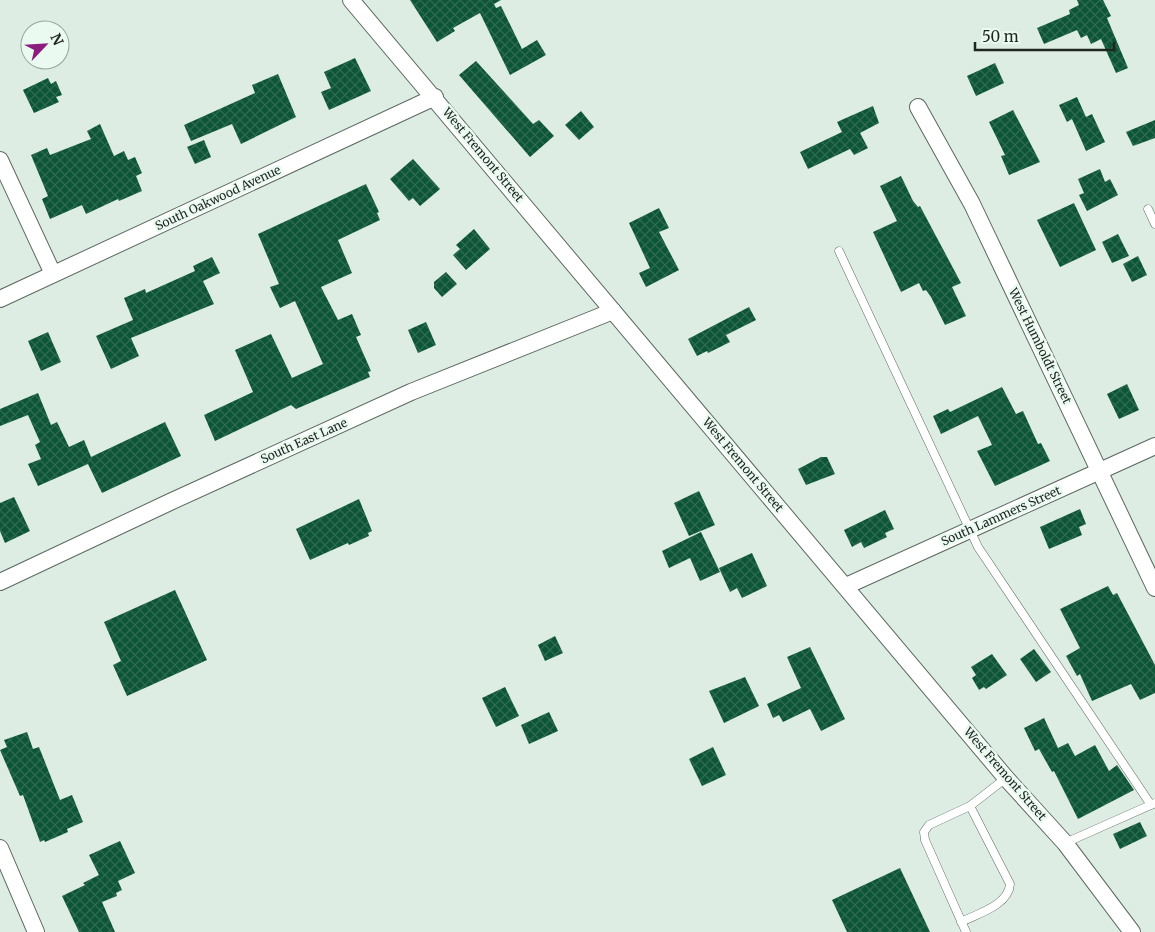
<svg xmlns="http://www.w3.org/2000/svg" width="1155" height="932" font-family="Merriweather,serif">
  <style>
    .building { fill: url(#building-cross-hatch) }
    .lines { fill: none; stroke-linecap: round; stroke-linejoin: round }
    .lane-casing { stroke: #5b6960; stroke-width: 9 }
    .street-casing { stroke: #5b6960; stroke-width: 18 }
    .lane { stroke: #fff; stroke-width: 8 }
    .street { stroke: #fff; stroke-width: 16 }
    .labels { text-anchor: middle; stroke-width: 5; stroke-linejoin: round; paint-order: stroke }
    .street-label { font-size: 12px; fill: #1f2521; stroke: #eafaf1 }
  </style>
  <defs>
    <pattern id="building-cross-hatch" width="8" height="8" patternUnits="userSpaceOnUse" patternTransform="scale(1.25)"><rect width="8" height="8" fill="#0c5536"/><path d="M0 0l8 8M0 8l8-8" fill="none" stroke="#2f6a51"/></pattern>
  </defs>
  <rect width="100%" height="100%" fill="#ddede3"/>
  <g class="building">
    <polygon points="410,0 501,0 494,4 496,8 501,6 522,49 537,40 546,55 510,75 480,13 453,28 455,31 437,42"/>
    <polygon points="1077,0 1103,0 1111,16 1107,18 1128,68 1116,73 1101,39 1091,44 1087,35 1081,38 1077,30 1044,44 1037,28 1070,14 1069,10 1079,5"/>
    <polygon points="355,58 371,91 329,110 321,92 331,88 324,72"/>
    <polygon points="476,61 533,124 539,120 554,136 530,157 459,75"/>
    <polygon points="995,63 1004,83 976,96 967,76"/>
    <polygon points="278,74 296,117 241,144 232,124 191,141 184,125 255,93 252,85"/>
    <polygon points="48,78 51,84 56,81 62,95 56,97 59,102 34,113 23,90"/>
    <polygon points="1077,97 1086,117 1092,114 1105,142 1086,151 1072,119 1067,122 1059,105"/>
    <polygon points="873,106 879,123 860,133 868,148 854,155 850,149 808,169 800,152 842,132 837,122"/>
    <polygon points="1013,110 1040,162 1009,175 1001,156 1005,155 989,122"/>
    <polygon points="581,111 594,127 579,140 565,125"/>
    <polygon points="1155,120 1155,138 1133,146 1126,132"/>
    <polygon points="100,124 114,156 124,151 128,160 135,157 142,173 136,176 142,191 119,201 118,199 86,214 82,205 50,219 42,199 48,196 31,155 47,148 50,155 91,139 87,131"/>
    <polygon points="204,140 211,157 195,164 187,147"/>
    <polygon points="413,159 440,189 420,206 413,198 409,201 390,179"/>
    <polygon points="1100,169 1105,182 1110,179 1118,195 1087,211 1079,195 1084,193 1078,179"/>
    <polygon points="901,176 913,201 918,207 920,206 961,283 952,287 966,316 945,325 931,297 926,290 923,291 919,283 901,292 873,232 897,221 880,186"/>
    <polygon points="366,184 379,212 377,213 380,220 338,240 352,273 321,287 338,320 352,314 361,335 356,337 371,371 368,372 370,377 296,409 291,405 215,441 204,415 253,392 235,350 271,334 292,378 323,364 295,301 280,308 270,287 279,284 258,234"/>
    <polygon points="1074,203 1096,250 1060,267 1037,220"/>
    <polygon points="659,208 669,228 659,232 679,270 646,287 639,273 650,268 629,223"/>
    <polygon points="474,229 490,249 466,270 453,255 460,249 456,245"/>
    <polygon points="1118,234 1129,256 1112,263 1102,242"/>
    <polygon points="1138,256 1147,275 1132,282 1123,264"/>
    <polygon points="212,257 220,273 203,281 214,304 131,338 139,356 111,369 96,336 133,320 124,298 145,289 146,293 195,271 193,266"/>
    <polygon points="446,272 457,284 442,297 434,288 434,282"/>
    <polygon points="749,307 756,320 726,335 730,342 708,353 707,351 697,356 688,339"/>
    <polygon points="426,322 436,345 418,353 408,330"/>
    <polygon points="48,332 61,362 41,371 28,341"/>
    <polygon points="1127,384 1139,410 1119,419 1107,394"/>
    <polygon points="1002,387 1016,414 1023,411 1038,444 1041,443 1050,461 995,486 977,451 992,445 978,416 941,434 933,416 948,409 950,412"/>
    <polygon points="38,393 51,425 57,422 69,447 84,440 91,457 165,422 181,456 102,493 88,464 38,486 28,464 41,459 35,445 40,442 28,415 0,426 0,409"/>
    <polygon points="821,457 827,457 835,474 806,485 798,469"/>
    <polygon points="699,491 715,525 689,536 674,503"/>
    <polygon points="14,497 30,531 5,543 0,531 0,503"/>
    <polygon points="359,499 372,531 368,533 369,536 349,545 348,543 310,560 296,529"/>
    <polygon points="1080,509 1086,524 1079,527 1082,535 1049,549 1040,527"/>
    <polygon points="885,510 894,529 885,533 887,537 864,548 861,542 852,547 844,530"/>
    <polygon points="701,532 720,572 700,581 690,558 669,568 662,551"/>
    <polygon points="752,553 767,586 742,598 737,588 730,592 719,568"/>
    <polygon points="1108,586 1113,595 1117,593 1155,665 1155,693 1140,700 1131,684 1092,701 1080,674 1077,676 1066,656 1080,648 1060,609"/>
    <polygon points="175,590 207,660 127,696 113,665 121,661 104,622"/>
    <polygon points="555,636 563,653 545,661 538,645"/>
    <polygon points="810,647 845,719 821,731 810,709 783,722 779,715 773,718 767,704 801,688 787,657"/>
    <polygon points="1034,649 1051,672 1036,682 1020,659"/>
    <polygon points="992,654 1007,675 986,689 984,687 979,690 972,678 976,675 971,667"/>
    <polygon points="745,677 759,706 724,723 709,691"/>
    <polygon points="505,687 519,716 496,727 482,698"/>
    <polygon points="549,712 558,731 529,744 521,725"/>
    <polygon points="1044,718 1058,748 1068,743 1075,756 1095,745 1109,771 1117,765 1134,790 1078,819 1054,771 1052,772 1039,749 1035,751 1024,728"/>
    <polygon points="27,732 33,749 39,747 60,800 72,795 83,822 67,829 68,832 45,842 44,840 40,842 23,795 20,796 0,750 7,747 4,740"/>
    <polygon points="713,747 726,775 702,786 689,759"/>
    <polygon points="1140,822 1147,836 1120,849 1113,834"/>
    <polygon points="120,841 135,873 118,881 122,890 116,893 117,896 102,902 115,932 79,932 62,896 85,885 83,883 99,875 89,855"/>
    <polygon points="900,868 930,932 847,932 832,900"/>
  </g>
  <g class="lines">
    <g class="lane-casing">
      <g id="lane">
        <polyline points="1148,209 1155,224"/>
        <polyline points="839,251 978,547 1151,805"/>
        <polyline points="1065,843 1155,803"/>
        <path d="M 961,922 C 977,914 1009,905 1010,884 L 970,806"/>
        <polyline points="966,932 925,840 924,832 929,825 970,806 1006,778"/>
      </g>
    </g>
    <g class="street-casing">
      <g id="street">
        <polyline points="351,0 1006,778 1065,843 1132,932"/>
        <polyline points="918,107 972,204 1155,588"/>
        <polyline points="0,160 53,274"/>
        <polyline points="0,299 435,97"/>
        <polyline points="0,582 170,502 411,392 613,311"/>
        <polyline points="846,586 1155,446"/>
        <polyline points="0,848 36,932"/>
      </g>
    </g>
    <use href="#lane" class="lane"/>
    <use href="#street" class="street"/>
  </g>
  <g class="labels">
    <g class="street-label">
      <text transform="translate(483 155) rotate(50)" y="4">West Fremont Street</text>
      <text transform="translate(218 198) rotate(-25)" y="4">South Oakwood Avenue</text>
      <text transform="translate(1040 346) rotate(64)" y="4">West Humboldt Street</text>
      <text transform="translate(304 441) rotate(-24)" y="4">South East Lane</text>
      <text transform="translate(743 465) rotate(50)" y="4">West Fremont Street</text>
      <text transform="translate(1001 516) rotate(-24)" y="4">South Lammers Street</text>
      <text transform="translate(1005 774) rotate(49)" y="4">West Fremont Street</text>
    </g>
  </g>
  <g transform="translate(45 45) rotate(65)"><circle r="24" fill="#eafaf1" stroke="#99a59e"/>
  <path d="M0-4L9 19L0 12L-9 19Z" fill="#8c1d7f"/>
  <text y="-8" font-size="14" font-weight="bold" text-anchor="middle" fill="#1f2521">N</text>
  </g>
  <path d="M975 42v8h139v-8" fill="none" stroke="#1f2521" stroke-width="2.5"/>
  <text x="982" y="42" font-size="15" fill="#1f2521" stroke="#eafaf1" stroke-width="4" paint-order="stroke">50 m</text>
</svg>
